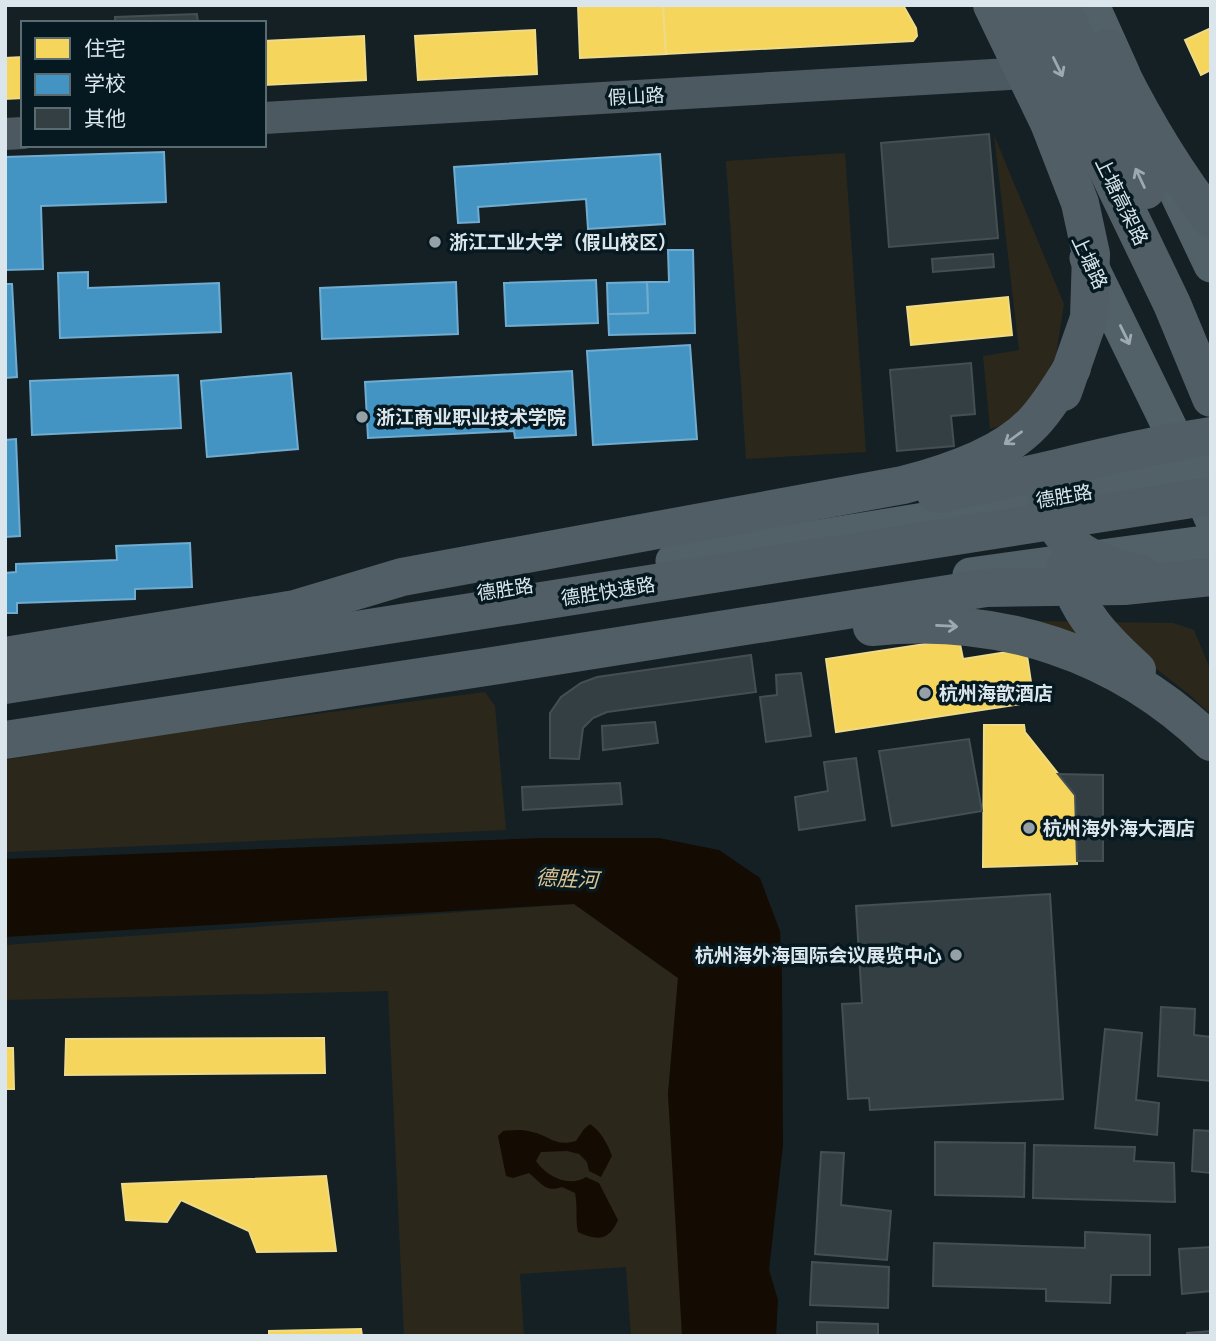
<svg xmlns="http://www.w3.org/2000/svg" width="1216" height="1341" font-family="'DejaVu Sans','Noto Sans SC',sans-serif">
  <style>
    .green { fill: #2c271b }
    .water { fill: #140c03 }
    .homes { fill: #f6d55c; stroke: #eeda87; stroke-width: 2 }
    .schools { fill: #4393c3; stroke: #70accf; stroke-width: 2 }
    .building { fill: #343f44; stroke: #454e52; stroke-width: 2 }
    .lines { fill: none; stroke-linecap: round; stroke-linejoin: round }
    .secondary { stroke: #4c5960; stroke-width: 32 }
    .primary { stroke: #526168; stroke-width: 35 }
    .highway { stroke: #515e65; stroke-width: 38 }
    .oneway { stroke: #9ca9af }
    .oneway2 { stroke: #9daab1 }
    .poi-dot { fill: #95a1a6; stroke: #061921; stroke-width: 2.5 }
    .labels { text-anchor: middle; stroke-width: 7; stroke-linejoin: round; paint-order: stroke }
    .street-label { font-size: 19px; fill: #dae6ec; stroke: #061921 }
    .poi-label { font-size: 19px; font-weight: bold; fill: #dae6ec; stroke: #061921; text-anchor: start }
    .water-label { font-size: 21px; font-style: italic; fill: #ddc391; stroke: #061921 }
  </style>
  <rect width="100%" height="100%" fill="#152025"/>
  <g class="green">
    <polygon points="994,135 1064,304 1056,355 1035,399 1015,422 990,429 983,356 1019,350"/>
    <polygon points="845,153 866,452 746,459 726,161"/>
    <polygon points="1031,621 1173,623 1194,630 1211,671 1211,715 1191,696 1149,663"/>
    <polygon points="485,692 495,706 506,830 5,852 5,760 161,734"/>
    <polygon points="574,904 678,978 668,1094 684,1336 631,1336 626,1267 520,1274 524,1336 404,1336 388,991 5,1000 5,945"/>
  </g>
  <g class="water">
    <polygon points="543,838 659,838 719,850 760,878 780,931 782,976 783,1145 769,1270 778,1300 776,1336 682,1336 668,1094 678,978 574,904 5,937 5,859"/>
    <path d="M 590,1124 C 601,1131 608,1145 612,1156 L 601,1177 L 589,1171 L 587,1162 L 579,1154 L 567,1151 L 541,1152 L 536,1161 C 546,1176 569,1188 586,1177 L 599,1183 L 618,1220 C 609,1241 597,1241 578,1232 C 575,1219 578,1207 575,1193 L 562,1187 C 546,1193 541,1183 529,1173 L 513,1178 L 506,1176 L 498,1136 L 503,1131 C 512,1130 523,1129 532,1132 C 551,1136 554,1147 576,1141 L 584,1129 Z"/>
  </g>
  <g class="homes">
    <polygon points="578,5 663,5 666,54 580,58"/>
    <polygon points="663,5 903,5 916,28 917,36 913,41 666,54"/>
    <polygon points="1211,28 1211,70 1201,75 1185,40"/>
    <polygon points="535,30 537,74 418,80 415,36"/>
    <polygon points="364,36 366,80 264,85 264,41"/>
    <polygon points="23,57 23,98 5,99 5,58"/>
    <polygon points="1008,297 1012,335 911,345 907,307"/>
    <polygon points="959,639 963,659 1026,649 1034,702 836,732 826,659"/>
    <polygon points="984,725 1024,725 1025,732 1075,795 1077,864 983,867"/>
    <polygon points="324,1038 325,1073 65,1075 66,1039"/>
    <polygon points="5,1048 13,1048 14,1089 5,1089"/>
    <polygon points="326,1176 336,1251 257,1252 249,1231 181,1200 167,1222 126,1220 122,1184"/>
    <polygon points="361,1329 362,1336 269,1336 269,1331"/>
  </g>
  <g class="schools">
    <polygon points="164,152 166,202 41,206 43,269 5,270 5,157"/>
    <polygon points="660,154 665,224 588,229 586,199 478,207 479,222 458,223 454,167"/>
    <polygon points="668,250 693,250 695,333 609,335 608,314 648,313 647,282 669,282"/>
    <polygon points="88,272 88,288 219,283 221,332 60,338 58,273"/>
    <polygon points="596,280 598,323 506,326 504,283"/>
    <polygon points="456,282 458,334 322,339 320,288"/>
    <polygon points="647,282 648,313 608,314 607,283"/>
    <polygon points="5,284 12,284 17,377 5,378"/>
    <polygon points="690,345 697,439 593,445 587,351"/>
    <polygon points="572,371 576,435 515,438 514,431 368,438 365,382"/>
    <polygon points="291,373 298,449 207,457 201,381"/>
    <polygon points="178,375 181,428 32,435 30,381"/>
    <polygon points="16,439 20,536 5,537 5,440"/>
    <polygon points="190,543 192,587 135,589 135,599 17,603 17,613 5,613 5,573 16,572 16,564 117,560 116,546"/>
  </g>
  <g class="building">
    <polygon points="197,14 198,23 115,23 115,17"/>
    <polygon points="989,134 998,238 889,247 881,143"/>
    <polygon points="993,254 994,267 933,272 932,259"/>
    <polygon points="971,363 975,414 951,416 954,446 897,451 890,370"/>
    <polygon points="751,655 756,692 607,712 593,718 583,728 579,759 550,758 550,713 561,697 581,683 597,677"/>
    <polygon points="801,673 811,736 766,742 760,697 777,695 776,675"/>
    <polygon points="655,722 658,743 603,750 602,726"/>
    <polygon points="969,739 982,811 892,826 879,751"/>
    <polygon points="856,758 865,820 799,830 795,797 828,791 824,762"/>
    <polygon points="1058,774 1103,775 1103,861 1077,861 1075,795"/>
    <polygon points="620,783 622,804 523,810 522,787"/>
    <polygon points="1050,894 1063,1099 870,1110 869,1098 848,1099 842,1004 862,1003 856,906"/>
    <polygon points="1161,1007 1195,1009 1194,1035 1211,1037 1211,1081 1158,1076"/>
    <polygon points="1105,1029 1142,1033 1136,1100 1159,1103 1157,1135 1095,1128"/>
    <polygon points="1194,1130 1211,1131 1211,1173 1192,1171"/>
    <polygon points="935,1142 1025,1143 1024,1197 935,1195"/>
    <polygon points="1034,1145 1135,1147 1134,1161 1174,1163 1175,1202 1033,1198"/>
    <polygon points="821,1152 844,1153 841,1205 891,1211 887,1260 815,1254"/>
    <polygon points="1085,1232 1150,1235 1150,1275 1111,1275 1110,1303 1046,1301 1046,1289 933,1286 934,1243 1085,1248"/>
    <polygon points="1211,1247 1211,1291 1182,1294 1179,1249"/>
    <polygon points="812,1262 889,1267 888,1308 810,1305"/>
    <polygon points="817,1322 878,1324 878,1336 817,1336"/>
    <polygon points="1211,1331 1211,1336 1187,1336 1187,1333"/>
  </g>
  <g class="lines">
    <g class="secondary">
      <polyline points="264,118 1009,74"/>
      <polyline points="5,134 23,133"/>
    </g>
    <g class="primary">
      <polyline points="1092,5 1123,74"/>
      <polyline points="1173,185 1211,265"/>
      <polyline points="1087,258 1192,473 1211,517"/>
      <polyline points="673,561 1034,502 1211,470"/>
      <polyline points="970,575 1211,542"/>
    </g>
    <g class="highway">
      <polyline points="992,5 1049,123 1080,203 1091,254 1089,318 1063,392"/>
      <polyline points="1028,5 1172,304 1211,398"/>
      <polyline points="1060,5 1146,190"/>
      <path d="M 1108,48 C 1137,109 1170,166 1211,219"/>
      <path d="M 936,494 C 1028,478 1118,450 1211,436"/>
      <path d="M 1047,501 C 1058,550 1097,564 1142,574"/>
      <path d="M 1066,566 C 1073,609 1105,641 1137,670"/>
      <path d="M 872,627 C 1000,614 1118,652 1211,742"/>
      <path d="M 5,656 L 295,609 L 402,577 L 903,485 C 946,474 1003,456 1034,422 C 1049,406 1060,387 1072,368"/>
      <polyline points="5,685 1211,496"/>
      <polyline points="5,740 486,667 986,588 1124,586 1211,577"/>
    </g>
  </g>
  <defs><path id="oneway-shaft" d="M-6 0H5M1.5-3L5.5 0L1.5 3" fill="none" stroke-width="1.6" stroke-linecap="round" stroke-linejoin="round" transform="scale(1.75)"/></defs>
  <g class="oneway">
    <use href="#oneway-shaft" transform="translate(1058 67) rotate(64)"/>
    <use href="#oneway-shaft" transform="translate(1140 178) rotate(-115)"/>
    <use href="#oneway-shaft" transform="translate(1013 438) rotate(144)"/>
    <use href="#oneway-shaft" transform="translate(947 626) rotate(3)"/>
  </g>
  <use class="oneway2" href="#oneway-shaft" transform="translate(1125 335) rotate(64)"/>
  <g class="poi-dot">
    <circle cx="435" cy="242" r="7"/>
    <circle cx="362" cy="417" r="7"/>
    <circle cx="925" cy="693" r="7"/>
    <circle cx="1029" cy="828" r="7"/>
    <circle cx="956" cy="955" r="7"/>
  </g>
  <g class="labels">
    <g class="street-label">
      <text transform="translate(636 96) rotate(-3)" y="7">假山路</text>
      <text transform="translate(1122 201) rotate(64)" y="7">上塘高架路</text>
      <text transform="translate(1090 262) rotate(65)" y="7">上塘路</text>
      <text transform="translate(1064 496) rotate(-10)" y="7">德胜路</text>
      <text transform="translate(505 589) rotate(-9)" y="7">德胜路</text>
      <text transform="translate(608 591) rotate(-9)" y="7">德胜快速路</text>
    </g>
    <g class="poi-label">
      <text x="449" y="249">浙江工业大学（假山校区）</text>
      <text x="376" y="424">浙江商业职业技术学院</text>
      <text x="939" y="700">杭州海歆酒店</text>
      <text x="1043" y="835">杭州海外海大酒店</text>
      <text x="942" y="962" text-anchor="end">杭州海外海国际会议展览中心</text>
    </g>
    <g class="water-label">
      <text transform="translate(567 879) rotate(3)" y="7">德胜河</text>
    </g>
  </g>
  <rect width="1216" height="1341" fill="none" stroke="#dae6ec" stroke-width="14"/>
  <rect x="21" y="21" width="245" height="126" fill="#061921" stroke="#5b6b72" stroke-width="2"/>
  <rect x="35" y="38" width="35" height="21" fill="#f6d55c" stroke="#5b6b72" stroke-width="2"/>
  <text x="84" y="56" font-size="21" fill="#dae6ec">住宅</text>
  <rect x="35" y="74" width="35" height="21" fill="#4393c3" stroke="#5b6b72" stroke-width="2"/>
  <text x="84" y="91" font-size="21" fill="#dae6ec">学校</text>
  <rect x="35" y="108" width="35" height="21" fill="#343f44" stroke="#5b6b72" stroke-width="2"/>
  <text x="84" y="126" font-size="21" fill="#dae6ec">其他</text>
</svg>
